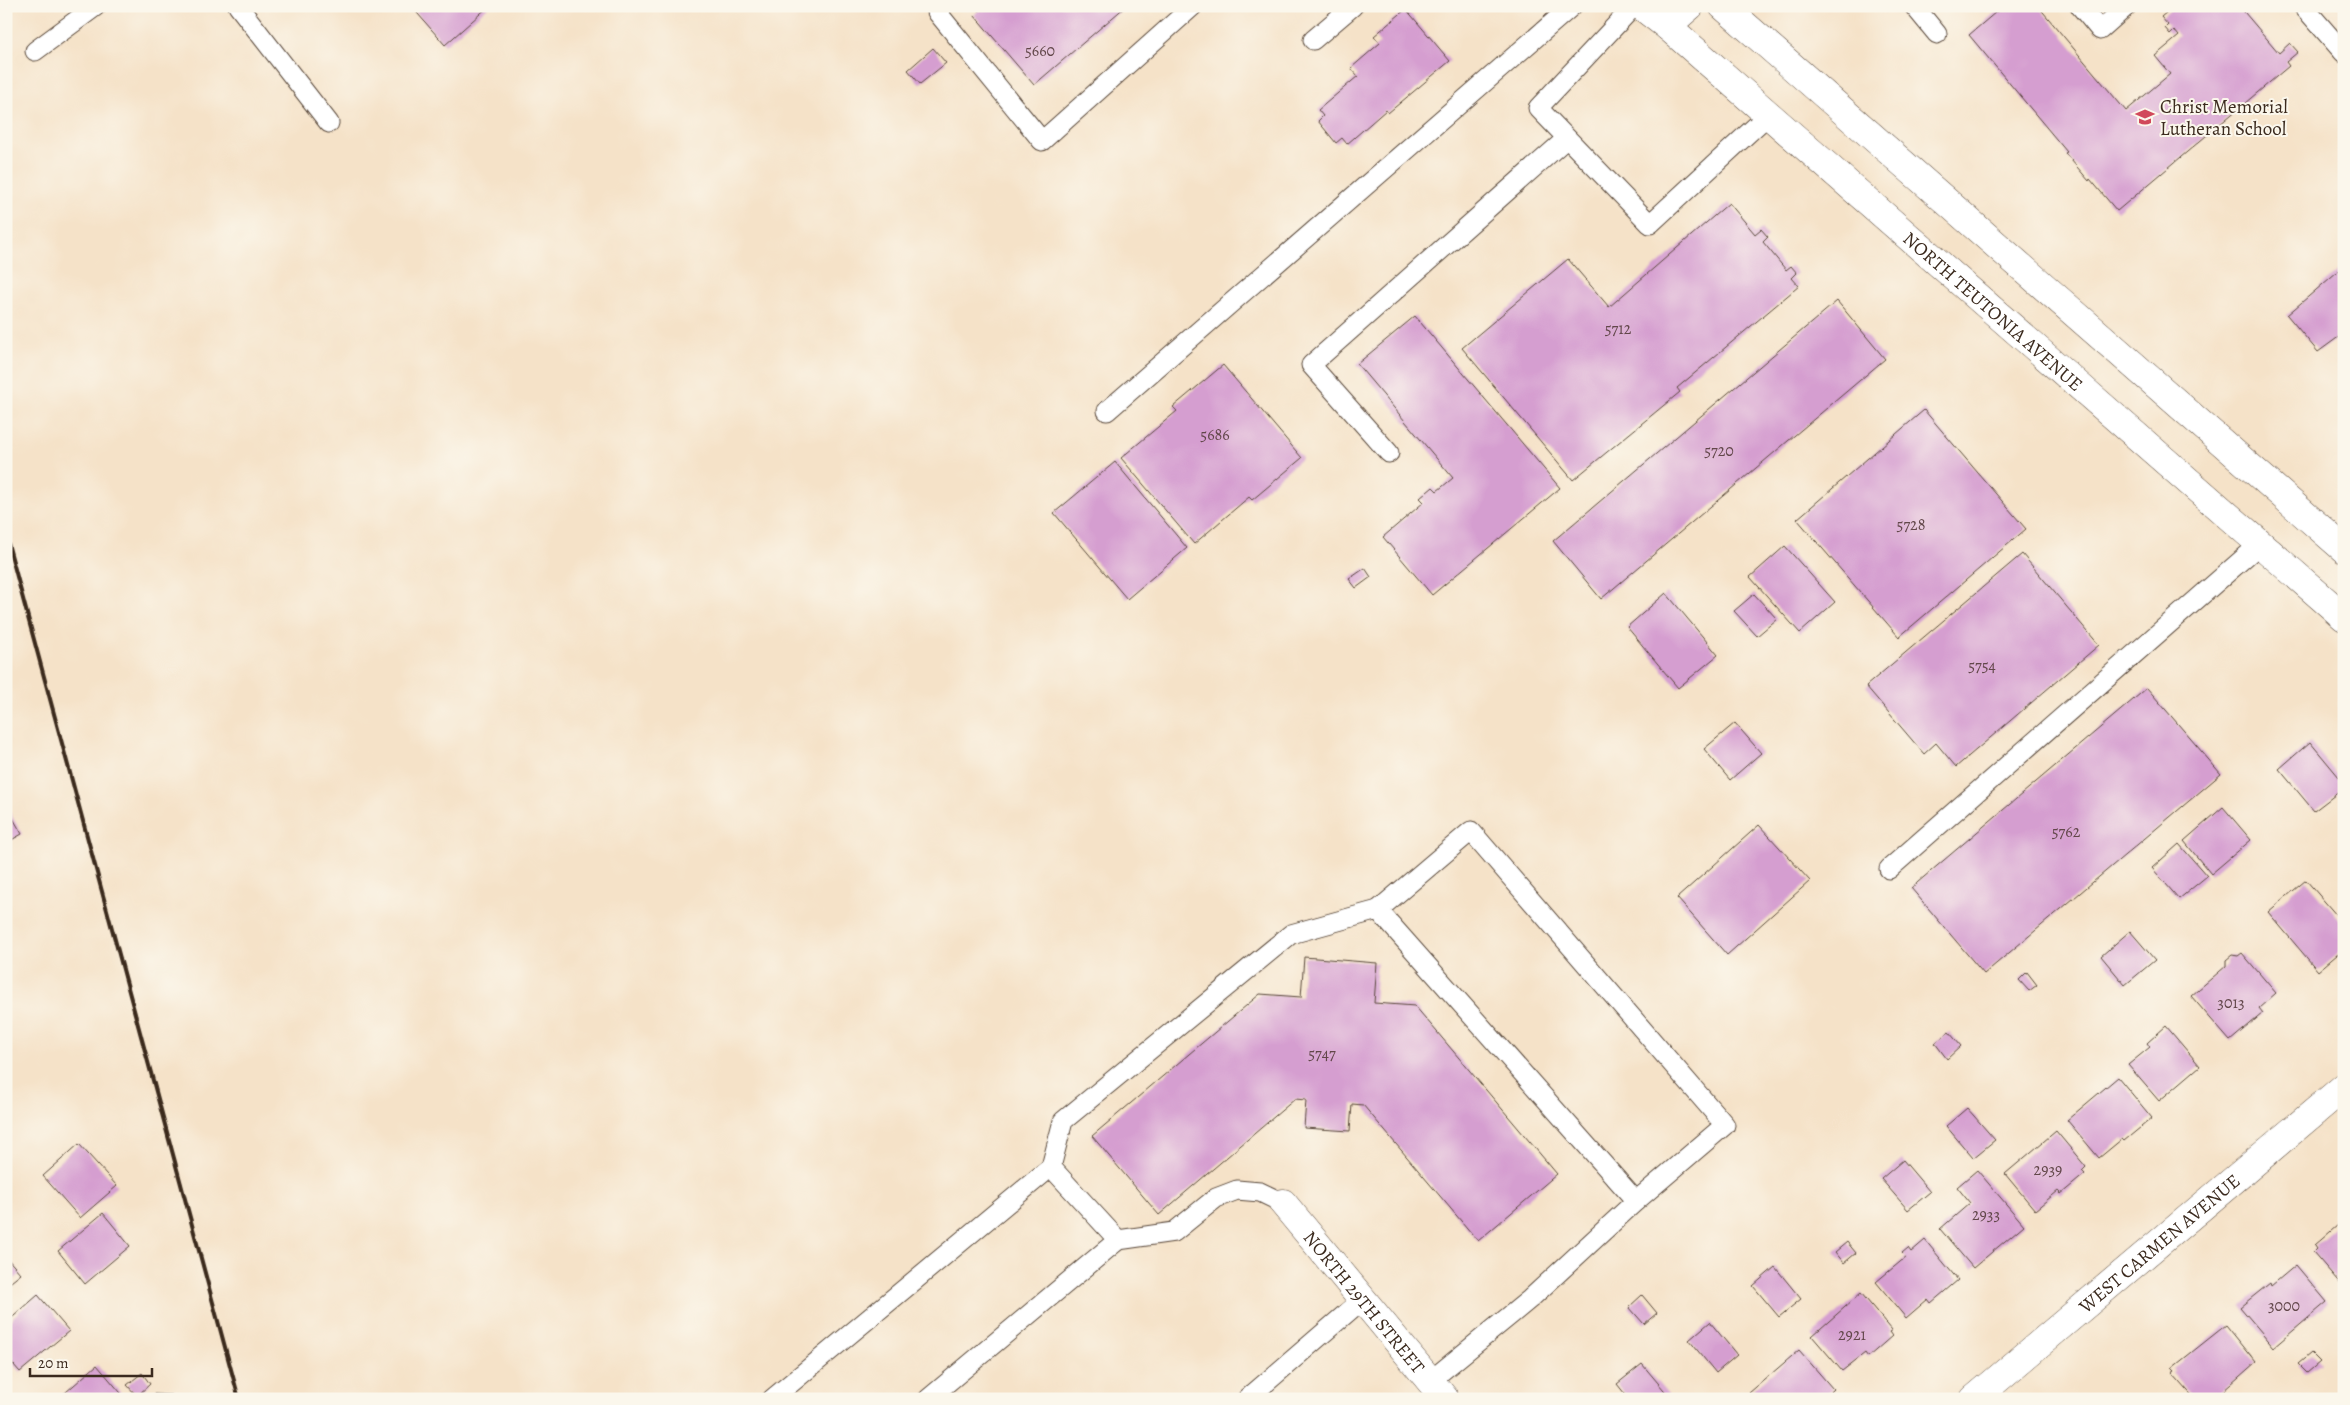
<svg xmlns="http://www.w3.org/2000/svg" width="2350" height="1405" font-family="Alegreya,serif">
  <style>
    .building { fill: #d59ed0 }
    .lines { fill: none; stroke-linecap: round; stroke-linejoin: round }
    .service-casing { stroke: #574638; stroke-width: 21 }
    .minor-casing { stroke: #574638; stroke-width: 29 }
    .secondary-casing { stroke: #574638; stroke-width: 29 }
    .service { stroke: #fff; stroke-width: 19 }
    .minor { stroke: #fff; stroke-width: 28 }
    .secondary { stroke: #fff; stroke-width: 28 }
    .rail { stroke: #3b2a1e; stroke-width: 4 }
    .labels { text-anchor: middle; stroke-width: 4; stroke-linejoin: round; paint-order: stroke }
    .number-label { font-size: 16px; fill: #62474a }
    .poi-label { font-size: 19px; fill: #3b2a1e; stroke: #fbf7ec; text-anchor: start }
    .street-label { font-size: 19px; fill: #3b2a1e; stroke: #fbf7ec }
  </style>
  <rect width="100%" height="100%" fill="#fbf7ec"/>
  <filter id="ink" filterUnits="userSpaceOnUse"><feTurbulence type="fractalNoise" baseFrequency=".02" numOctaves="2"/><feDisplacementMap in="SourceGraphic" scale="10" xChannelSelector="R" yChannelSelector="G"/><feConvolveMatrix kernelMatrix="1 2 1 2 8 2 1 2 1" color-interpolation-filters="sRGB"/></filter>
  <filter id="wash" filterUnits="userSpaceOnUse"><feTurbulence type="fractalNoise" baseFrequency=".0096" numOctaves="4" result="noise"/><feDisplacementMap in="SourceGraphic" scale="20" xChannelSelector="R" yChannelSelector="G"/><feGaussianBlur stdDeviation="1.12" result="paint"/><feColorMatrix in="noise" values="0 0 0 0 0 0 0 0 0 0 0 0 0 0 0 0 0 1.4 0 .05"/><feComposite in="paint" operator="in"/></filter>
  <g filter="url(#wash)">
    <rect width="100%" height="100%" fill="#f5e2c8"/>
    <g id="blocks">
      <g class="building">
        <polygon points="411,6 489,6 445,45"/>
        <polygon points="983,6 1126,6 1034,85 974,15"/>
        <polygon points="2003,6 2038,6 2126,111 2170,74 2155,56 2179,36 2174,30 2170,34 2165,28 2168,25 2161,17 2174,6 2239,6 2279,53 2290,43 2298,52 2286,62 2289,66 2117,211 2090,179 2089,181 2065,153 2067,152 1969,35"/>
        <polygon points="1406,9 1450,61 1388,113 1386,110 1347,144 1342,138 1336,143 1318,121 1323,116 1318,110 1358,76 1351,68 1380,43 1374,36"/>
        <polygon points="933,48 946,63 920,84 908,70"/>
        <polygon points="1729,203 1755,234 1761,229 1768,237 1763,242 1786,270 1791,266 1797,273 1792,278 1799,286 1677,388 1680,392 1573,480 1462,348 1568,259 1609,307"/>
        <polygon points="2344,266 2344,333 2318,352 2287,315"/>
        <polygon points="1837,301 1885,359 1601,599 1553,541"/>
        <polygon points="1415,316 1560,488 1432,595 1383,537 1424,502 1420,498 1433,487 1437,491 1453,478 1357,364"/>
        <polygon points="1223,365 1302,458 1252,500 1249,497 1194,544 1121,458 1177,411 1173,407"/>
        <polygon points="1924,410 2026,529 1899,637 1797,519"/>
        <polygon points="1115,462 1187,548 1127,599 1054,513"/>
        <polygon points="1785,546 1835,602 1800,633 1750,577"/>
        <polygon points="2022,554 2099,645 1956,767 1936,743 1924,754 1866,686"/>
        <polygon points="1365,568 1371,577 1356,588 1349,579"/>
        <polygon points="1666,593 1718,655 1678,688 1627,627"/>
        <polygon points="1754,594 1777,619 1757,636 1734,611"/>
        <polygon points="2147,688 2221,774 1984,974 1911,888"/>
        <polygon points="1735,723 1761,753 1730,780 1704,749"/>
        <polygon points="2310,742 2344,783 2344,788 2314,811 2279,769"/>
        <polygon points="6,806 22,834 6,843"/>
        <polygon points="2223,807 2251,840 2211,874 2184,841"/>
        <polygon points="1759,825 1810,881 1727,955 1677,898"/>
        <polygon points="2179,844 2207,876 2179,899 2152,868"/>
        <polygon points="2306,880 2344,924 2344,949 2318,971 2268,912"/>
        <polygon points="2130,931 2155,960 2125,985 2101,956"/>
        <polygon points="2242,953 2276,993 2259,1008 2263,1013 2230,1041 2191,996 2226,966 2226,960 2232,955 2238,956"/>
        <polygon points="1304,957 1377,963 1374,1003 1415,1006 1557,1174 1478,1241 1363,1105 1352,1104 1350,1131 1304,1128 1306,1100 1295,1099 1159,1215 1092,1136 1260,994 1301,997"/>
        <polygon points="2027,972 2037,985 2029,991 2019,980"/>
        <polygon points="2166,1026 2200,1066 2159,1101 2128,1065 2150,1047 2147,1043"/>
        <polygon points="1949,1032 1961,1046 1947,1059 1935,1043"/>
        <polygon points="2118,1077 2152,1118 2124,1141 2122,1139 2099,1158 2067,1120"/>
        <polygon points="1967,1108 1995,1140 1973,1158 1946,1126"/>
        <polygon points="2056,1131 2086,1167 2082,1171 2085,1174 2061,1194 2058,1191 2035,1210 2005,1174"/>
        <polygon points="79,1144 117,1186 80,1218 43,1176"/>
        <polygon points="1903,1160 1930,1192 1908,1210 1881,1179"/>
        <polygon points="1977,1170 2024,1225 1973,1268 1940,1229 1970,1203 1957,1187"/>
        <polygon points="103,1213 130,1246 85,1284 58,1251"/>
        <polygon points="2338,1225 2340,1229 2344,1226 2344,1288 2313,1252 2317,1248 2315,1245"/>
        <polygon points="1925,1240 1958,1280 1931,1303 1928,1299 1906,1318 1876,1282 1906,1257 1902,1253 1908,1248 1911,1252"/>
        <polygon points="1847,1242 1856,1253 1844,1263 1835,1252"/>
        <polygon points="6,1257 21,1274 6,1286"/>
        <polygon points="2296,1265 2327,1302 2274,1347 2240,1307 2270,1283 2271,1286"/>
        <polygon points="1775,1267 1801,1299 1779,1317 1753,1286"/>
        <polygon points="1861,1293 1892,1330 1889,1332 1892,1336 1868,1357 1865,1353 1842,1371 1812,1336"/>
        <polygon points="38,1295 69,1331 20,1372 6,1356 6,1323"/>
        <polygon points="1642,1295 1657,1313 1644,1324 1629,1307"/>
        <polygon points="1710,1322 1737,1355 1716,1373 1689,1340"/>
        <polygon points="2226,1325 2256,1362 2214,1399 2195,1399 2172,1373 2175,1371 2172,1368"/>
        <polygon points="1799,1350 1833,1389 1822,1399 1755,1399 1749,1393"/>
        <polygon points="2311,1353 2320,1362 2307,1373 2298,1364"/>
        <polygon points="1642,1364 1669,1396 1666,1399 1629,1399 1617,1384"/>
        <polygon points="97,1365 126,1399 58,1399"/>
        <polygon points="142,1373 150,1384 137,1396 127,1385"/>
        <polygon points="154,1394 171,1395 171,1399 153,1399"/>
      </g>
    </g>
  </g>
  <g filter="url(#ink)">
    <use href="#blocks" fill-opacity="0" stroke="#574638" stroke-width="1"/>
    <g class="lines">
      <g class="service-casing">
        <g id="service">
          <polyline points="238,6 329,123"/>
          <polyline points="943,6 937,12 1042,141 1193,6"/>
          <polyline points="1634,6 1538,108 1650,224 1768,115"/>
          <polyline points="1914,6 1937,34"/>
          <polyline points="2080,6 2100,30 2127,6"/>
          <polyline points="2303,6 2344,53"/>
          <polyline points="1313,40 1353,6"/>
          <polyline points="35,51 96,6"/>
          <polyline points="1107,411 1572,6"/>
          <polyline points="1389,453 1311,365 1566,139"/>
          <polyline points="1889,869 2260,544"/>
          <polyline points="1378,910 1471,831 1725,1125 1636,1201"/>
          <polyline points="1118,1240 1174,1232 1216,1198 1237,1190 1260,1192 1283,1203"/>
          <polyline points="772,1399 1051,1167 1063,1121 1291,934 1378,910 1636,1201 1530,1299 1430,1381"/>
          <polyline points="928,1399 1118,1240 1051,1167"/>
          <polyline points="1247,1399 1363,1299"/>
        </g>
      </g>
      <g class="minor-casing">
        <g id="minor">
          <polyline points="1667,26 1690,6"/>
          <path id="s1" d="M 1283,1203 L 1445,1399"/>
          <path id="s2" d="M 1974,1399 L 2344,1087"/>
        </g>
      </g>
      <g class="secondary-casing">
        <g id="secondary">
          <path id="s3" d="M 1641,6 L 1667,26 L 2344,617"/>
          <polyline points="1723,6 2344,549"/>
        </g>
      </g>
      <use href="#service" class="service"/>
      <use href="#minor" class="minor"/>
      <use href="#secondary" class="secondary"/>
      <polyline class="rail" points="6,536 239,1399"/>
    </g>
  </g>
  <defs>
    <g id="school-bare" transform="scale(1.5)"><path d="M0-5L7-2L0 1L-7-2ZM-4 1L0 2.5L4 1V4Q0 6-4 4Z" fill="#d1495b" stroke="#fbf7ec" stroke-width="2.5" paint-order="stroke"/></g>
  </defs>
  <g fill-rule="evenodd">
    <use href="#school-bare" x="2145" y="117"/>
  </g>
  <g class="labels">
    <g class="number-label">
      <text x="1040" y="56">5660</text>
      <text x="1618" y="334">5712</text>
      <text x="1215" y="440">5686</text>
      <text x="1719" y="456">5720</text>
      <text x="1911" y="530">5728</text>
      <text x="1982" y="671">5754</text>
      <text x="2066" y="837">5762</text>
      <text x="2231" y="1008">3013</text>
      <text x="1322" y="1059">5747</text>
      <text x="2048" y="1175">2939</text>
      <text x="1986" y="1220">2933</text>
      <text x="2284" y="1311">3000</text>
      <text x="1852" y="1340">2921</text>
    </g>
    <g class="poi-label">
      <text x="2160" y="113">Christ Memorial<tspan x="2160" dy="22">Lutheran School</tspan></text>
    </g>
    <g class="street-label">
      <text dy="7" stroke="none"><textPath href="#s3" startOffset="466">NORTH TEUTONIA AVENUE</textPath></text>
      <text dy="7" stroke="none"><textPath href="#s2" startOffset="242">WEST CARMEN AVENUE</textPath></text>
      <text dy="7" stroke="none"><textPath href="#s1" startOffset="128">NORTH 29TH STREET</textPath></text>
    </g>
  </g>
  <rect width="2350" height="1405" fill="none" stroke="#fbf7ec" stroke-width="25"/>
  <path d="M30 1368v8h122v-8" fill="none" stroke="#3b2a1e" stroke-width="2.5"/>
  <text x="38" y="1368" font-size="15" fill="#3b2a1e" stroke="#fbf7ec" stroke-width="4" paint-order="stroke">20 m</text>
</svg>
